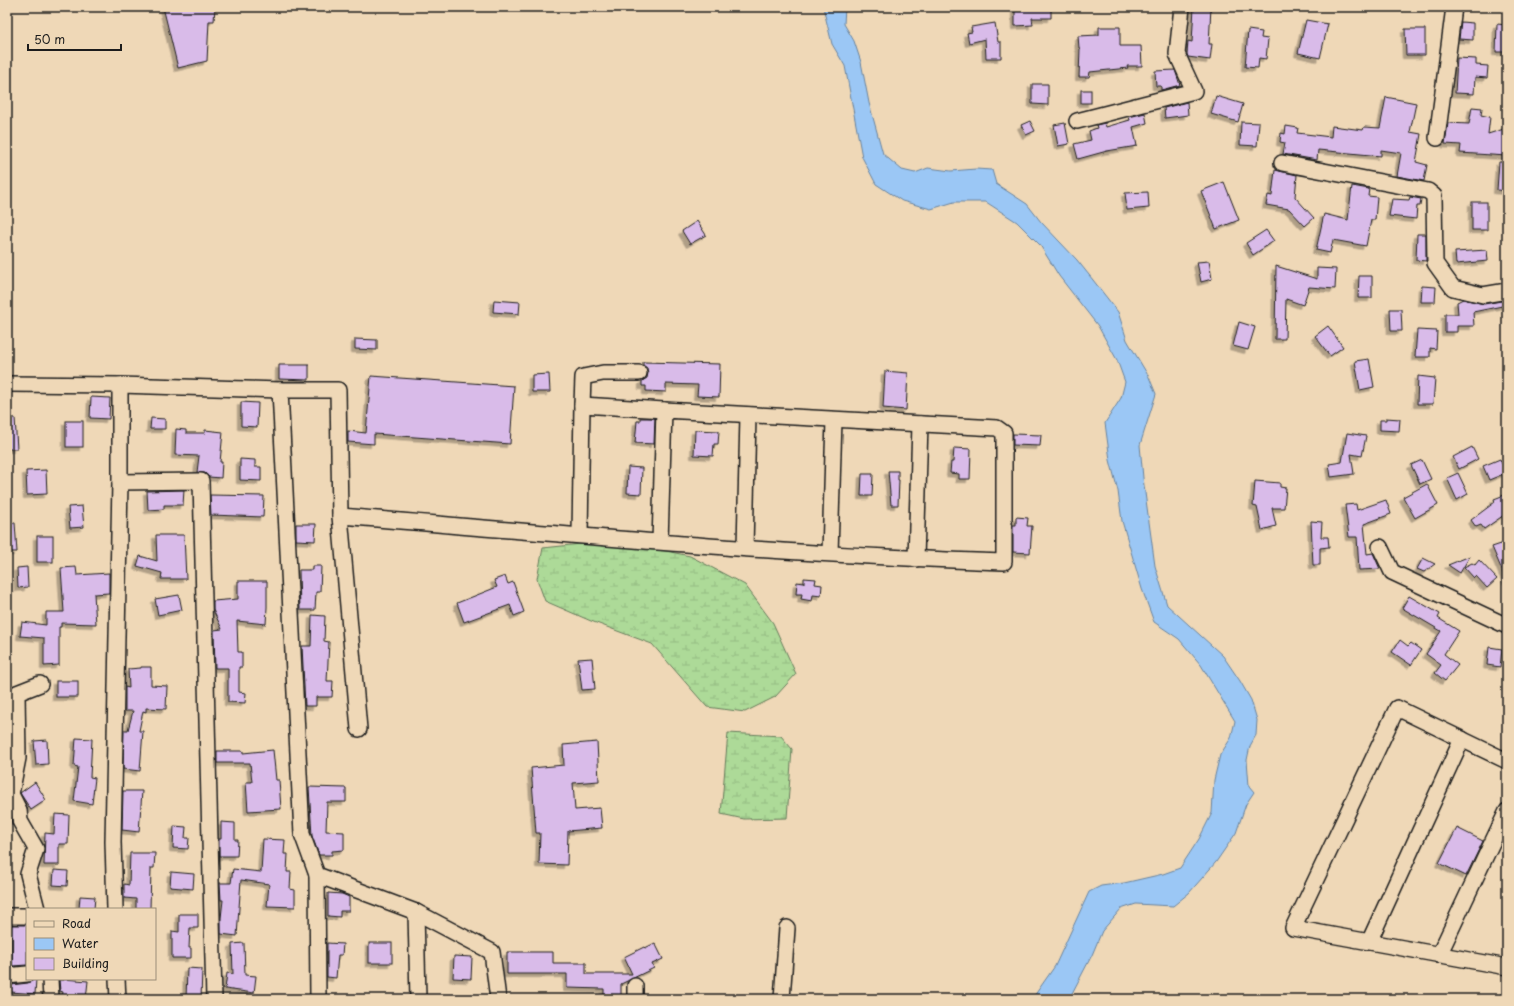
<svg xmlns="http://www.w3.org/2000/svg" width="1514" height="1006" font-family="'Playpen Sans',sans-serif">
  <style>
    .wetland { fill: url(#wetland-marsh); stroke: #647b5a }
    .water { fill: #9bc7f5; stroke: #68839e }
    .building { fill: #d9bbe9; stroke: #1c1c1c; filter: url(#shadow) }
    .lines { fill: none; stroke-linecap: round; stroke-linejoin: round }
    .minor-casing { stroke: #1c1c1c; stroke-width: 18 }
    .minor { stroke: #efd8b7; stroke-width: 15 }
  </style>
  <defs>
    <pattern id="wetland-marsh" width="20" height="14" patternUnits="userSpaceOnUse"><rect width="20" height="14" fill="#adda98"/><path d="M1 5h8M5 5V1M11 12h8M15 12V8" fill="none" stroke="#94ba82"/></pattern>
    <filter id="shadow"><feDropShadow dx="-3.5" dy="3.5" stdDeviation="0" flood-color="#0004"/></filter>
  </defs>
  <rect width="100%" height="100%" fill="#efd8b7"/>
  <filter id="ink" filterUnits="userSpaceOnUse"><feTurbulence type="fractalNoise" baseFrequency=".025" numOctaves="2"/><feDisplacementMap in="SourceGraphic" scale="8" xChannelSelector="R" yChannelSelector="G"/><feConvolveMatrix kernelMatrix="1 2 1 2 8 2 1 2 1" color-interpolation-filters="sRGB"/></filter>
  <g filter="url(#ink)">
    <g class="wetland">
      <polygon points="581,544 661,550 690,556 745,585 773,623 796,674 775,697 745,712 707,707 652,644 591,621 545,601 537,579 543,548"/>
      <polygon points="728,733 781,736 792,749 787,818 744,819 721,814"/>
    </g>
    <polygon class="water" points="823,7 845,7 844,24 854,41 861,62 869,103 883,154 902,170 915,173 928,168 951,171 976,169 992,170 996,184 1027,204 1041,222 1077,260 1093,280 1118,312 1127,340 1149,377 1156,394 1140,445 1143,478 1155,566 1167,605 1223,656 1240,681 1251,700 1257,720 1256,735 1250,746 1247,760 1249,786 1254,792 1246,804 1236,833 1216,862 1189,893 1173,906 1136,904 1121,909 1102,931 1092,955 1069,999 1032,999 1055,966 1089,892 1101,886 1124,883 1163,874 1180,868 1199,839 1212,813 1214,780 1220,755 1231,738 1235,721 1201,665 1179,639 1154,622 1142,589 1122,521 1118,491 1110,460 1105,423 1121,398 1125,382 1117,360 1098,326 1059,276 1040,245 1017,222 986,202 954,202 931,209 902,201 876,184 862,157 845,66 832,44"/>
    <g class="building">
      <polygon points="163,7 215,7 214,21 209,21 207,61 178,68"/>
      <polygon points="1015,7 1051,7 1051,18 1032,18 1033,25 1015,26"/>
      <polygon points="1194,7 1211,7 1209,44 1212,44 1210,60 1188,57 1187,54 1188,41 1192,42"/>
      <polygon points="1306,20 1328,24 1320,58 1298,53"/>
      <polygon points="1461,22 1473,23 1473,40 1459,39"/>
      <polygon points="995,23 998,42 1001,42 1001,58 986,58 985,39 969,43 967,33 972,32 971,27"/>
      <polygon points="1497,24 1507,25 1507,52 1496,52"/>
      <polygon points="1099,27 1120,27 1120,46 1141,46 1142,66 1127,66 1128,68 1090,72 1089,77 1079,77 1080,48 1079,48 1078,36 1099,35"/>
      <polygon points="1405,29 1425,29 1425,55 1406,55"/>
      <polygon points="1248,30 1262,32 1261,38 1268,39 1266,59 1259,58 1258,68 1245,67"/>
      <polygon points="1457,58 1476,59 1476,65 1488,66 1487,78 1475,77 1474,94 1455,93"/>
      <polygon points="1175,70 1180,85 1161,90 1161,86 1156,86 1155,71"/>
      <polygon points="1032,84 1048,84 1048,105 1032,104"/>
      <rect x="1081" y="90" width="10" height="13"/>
      <polygon points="1216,96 1243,104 1238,122 1211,114"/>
      <polygon points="1386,97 1416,103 1410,132 1421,134 1416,162 1427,165 1424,181 1397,176 1401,153 1381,150 1381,156 1318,150 1317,160 1283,154 1285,143 1280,142 1281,133 1285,134 1286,126 1298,128 1297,133 1331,137 1332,126 1363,130 1364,127 1380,128"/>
      <polygon points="1187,102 1188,115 1165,118 1164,108"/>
      <polygon points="1472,107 1482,108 1481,115 1490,117 1488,134 1507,128 1507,156 1460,153 1461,145 1445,144 1448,123 1469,124"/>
      <polygon points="1145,113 1147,123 1133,127 1137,146 1107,151 1078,159 1074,144 1091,140 1089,131 1097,128 1096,125 1105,123 1106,127 1130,120 1129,117"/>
      <polygon points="1030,121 1035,131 1026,135 1021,125"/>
      <polygon points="1241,122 1259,123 1257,146 1240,145"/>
      <polygon points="1065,123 1069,144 1058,146 1054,125"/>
      <polygon points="1499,162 1507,162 1507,191 1497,190"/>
      <polygon points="1275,170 1297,175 1295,197 1314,218 1305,226 1289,209 1266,205 1268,195 1272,196"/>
      <polygon points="1224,182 1239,220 1216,229 1201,191"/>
      <polygon points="1352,186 1369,189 1368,196 1377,197 1375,220 1371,220 1366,246 1333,240 1330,253 1316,250 1324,214 1348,220"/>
      <polygon points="1148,192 1149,208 1127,210 1125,193"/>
      <polygon points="1410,197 1421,199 1420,206 1417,206 1416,219 1389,216 1392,199 1409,200"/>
      <rect x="1472" y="202" width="15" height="28"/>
      <polygon points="697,221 706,235 690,244 682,231"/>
      <polygon points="1266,230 1274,241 1253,255 1246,243"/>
      <polygon points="1417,234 1426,234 1426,261 1416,260"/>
      <polygon points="1487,250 1488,261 1456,264 1455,252"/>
      <polygon points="1209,261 1212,279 1201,282 1197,262"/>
      <polygon points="1276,266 1317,279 1317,268 1336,269 1335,289 1309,287 1303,305 1286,299 1285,339 1275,339"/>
      <polygon points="1359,276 1372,276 1372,298 1358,298"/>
      <polygon points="1422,286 1436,287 1435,302 1421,302"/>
      <polygon points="1463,299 1484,304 1507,300 1507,305 1473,312 1474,326 1457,326 1457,332 1445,332 1445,314 1458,314 1457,302"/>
      <polygon points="494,300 520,302 519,314 493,312"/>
      <polygon points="1390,309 1401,309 1402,331 1391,331"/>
      <polygon points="1239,322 1255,327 1248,350 1233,346"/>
      <polygon points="1328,326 1343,347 1330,356 1315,336"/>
      <polygon points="1417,330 1437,331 1436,349 1430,348 1430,357 1415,357"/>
      <polygon points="355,339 377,340 377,350 355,349"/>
      <polygon points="1369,359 1374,387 1360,390 1355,361"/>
      <polygon points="643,362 720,364 719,397 697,396 698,385 666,384 666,392 646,391 646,386 642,386 642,381 647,378 648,373 647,368 643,365"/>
      <polygon points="279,365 309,365 309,380 279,379"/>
      <polygon points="885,371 908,373 906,410 883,408"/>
      <polygon points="549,374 550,392 532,392 532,375"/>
      <polygon points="371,376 514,386 510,444 374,434 374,444 348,442 348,431 366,433"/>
      <polygon points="1418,376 1435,378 1433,404 1417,404"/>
      <polygon points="91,397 110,398 109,419 90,418"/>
      <polygon points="241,402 258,403 257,427 241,426"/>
      <polygon points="7,418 15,418 17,449 7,449"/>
      <polygon points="151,418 165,419 165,429 150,429"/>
      <polygon points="640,418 655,418 654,444 635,443 637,421 640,421"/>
      <polygon points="1386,418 1400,419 1399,431 1380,430 1380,420 1386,420"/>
      <rect x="66" y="421" width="17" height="26"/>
      <polygon points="176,429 186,430 186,433 205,433 205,430 223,432 220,462 222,462 221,478 209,477 205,473 197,472 199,456 175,455"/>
      <polygon points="695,430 719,431 718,444 714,444 713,456 694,455"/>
      <polygon points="1347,433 1366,436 1362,456 1351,454 1354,474 1331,477 1329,464 1342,462"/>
      <polygon points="1013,434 1041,435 1040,446 1013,445"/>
      <polygon points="1472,447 1478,459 1459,469 1453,457"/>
      <polygon points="954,448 971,449 970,479 959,479 959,474 950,473 951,462 953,462"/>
      <polygon points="240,459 255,460 255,467 261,467 261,481 240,480"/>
      <polygon points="1500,459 1506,473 1489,480 1483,466"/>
      <polygon points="1422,460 1431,479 1420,484 1411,465"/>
      <polygon points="628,467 642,468 641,494 627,493"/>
      <polygon points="46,470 47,494 27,495 26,471"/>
      <polygon points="888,471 898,471 898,480 899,480 898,505 891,505"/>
      <polygon points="1458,473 1468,494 1457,500 1447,478"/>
      <polygon points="862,474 873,474 872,496 861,496"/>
      <polygon points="1255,481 1280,483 1280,487 1286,488 1284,508 1272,508 1276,526 1262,530 1257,507 1253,506"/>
      <polygon points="1427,484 1438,505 1415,518 1403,497"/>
      <polygon points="184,490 183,505 164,505 164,509 148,510 147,491"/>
      <polygon points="1507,494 1507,513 1484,529 1481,525 1476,527 1471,520 1495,502 1494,499"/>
      <polygon points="210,495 264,496 263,517 211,515"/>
      <polygon points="1386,500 1391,514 1364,524 1367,554 1373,553 1380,569 1359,570 1357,537 1349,537 1345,505 1356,504 1357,510"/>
      <polygon points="82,506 84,527 70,528 68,507"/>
      <polygon points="1016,517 1028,518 1027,526 1032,526 1030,553 1013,552 1013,525 1016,525"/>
      <polygon points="1311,521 1322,522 1321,537 1328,537 1329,547 1320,548 1320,565 1313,565"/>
      <polygon points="7,523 15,523 17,552 7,552"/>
      <polygon points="296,524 316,524 315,541 296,540"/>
      <polygon points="156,535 184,535 186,579 161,579 162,573 137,566 140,556 157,561"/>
      <rect x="37" y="536" width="16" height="26"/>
      <polygon points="1507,542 1507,582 1492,547"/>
      <polygon points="1470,556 1460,573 1448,565"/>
      <polygon points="1423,558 1435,564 1424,572 1417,569"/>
      <polygon points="1479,560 1497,579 1487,588 1476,576 1474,578 1464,567 1472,563 1475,565"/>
      <polygon points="312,566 321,566 320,592 316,592 315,610 300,610 299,570 312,570"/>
      <polygon points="27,567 28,587 18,588 17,568"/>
      <polygon points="76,567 77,575 109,573 109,593 94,594 96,624 61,623 61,627 59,627 59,665 44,666 44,638 20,636 22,622 46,625 46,612 64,612 61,568"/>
      <polygon points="505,576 508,584 513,582 524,612 514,616 510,605 464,622 457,603 497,587 494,580"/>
      <polygon points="804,578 816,579 815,584 822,585 821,596 813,595 812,601 801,599 802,594 796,594 797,582 804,583"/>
      <polygon points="238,581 267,581 267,607 266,624 237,621 238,652 242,652 242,667 239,667 239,692 246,693 245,703 228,702 228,668 215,668 214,630 222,629 213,610 213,601 238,599"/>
      <polygon points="179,595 182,610 158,615 155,599"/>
      <polygon points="1409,596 1440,614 1438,618 1459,631 1444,654 1458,665 1445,681 1435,673 1441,665 1426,654 1441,631 1402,608"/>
      <polygon points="312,615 325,616 324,641 329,642 327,681 333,681 332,697 316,697 316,706 305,706 302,646 311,646"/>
      <polygon points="1400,640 1408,646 1411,643 1421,650 1411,665 1392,652"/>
      <polygon points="1489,647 1502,649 1500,667 1487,665"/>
      <polygon points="592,658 595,689 582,690 578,659"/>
      <polygon points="141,667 151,667 151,685 167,686 166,709 146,708 146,712 143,711 139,731 143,731 140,771 123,769 124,730 128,730 133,711 125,711 125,687 129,688 128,669 141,668"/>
      <rect x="56" y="681" width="22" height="16"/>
      <polygon points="76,738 92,739 90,777 95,778 92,804 74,801 78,767 74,766"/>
      <polygon points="47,740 48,764 36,765 34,741"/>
      <polygon points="597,742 599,781 573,783 575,810 600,808 602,828 568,831 567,865 539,864 540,833 536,833 531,768 564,765 563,745"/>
      <polygon points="273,750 276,780 279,780 281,809 248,811 246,782 252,782 250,763 217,763 217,751 243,751 243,753"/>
      <polygon points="35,782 46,800 31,810 20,793"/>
      <polygon points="309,787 346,788 346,802 327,802 326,831 344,832 344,850 332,851 332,855 319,855 312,836"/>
      <polygon points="123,791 142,791 139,832 122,830"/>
      <polygon points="55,814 69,815 68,844 59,844 59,865 44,865 45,833 54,834"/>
      <polygon points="221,822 235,823 235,840 238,840 237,856 219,856 219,839 221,839"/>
      <polygon points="174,826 186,827 185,838 189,838 188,849 173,848"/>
      <polygon points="1457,828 1483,841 1466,876 1439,863"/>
      <polygon points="263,839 285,840 284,854 288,854 287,872 291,872 290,889 295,890 295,907 267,906 269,884 241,880 237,936 221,934 221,918 223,900 221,900 220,883 231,883 233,869 261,872"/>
      <polygon points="130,853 155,853 154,868 151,868 150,909 136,909 136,899 124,898 124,884 129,885"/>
      <polygon points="54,870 68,871 67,886 53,885"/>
      <polygon points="171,872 194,874 193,889 170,887"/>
      <polygon points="328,893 342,894 349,897 349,911 340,911 340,917 328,916"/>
      <polygon points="80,896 95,897 94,909 79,909"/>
      <polygon points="179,914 198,914 198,928 190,928 189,948 191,948 191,958 172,958 172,931 179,932"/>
      <polygon points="9,925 27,925 27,965 12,966 12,936 9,936"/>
      <polygon points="244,943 245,975 256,976 254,993 225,989 227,973 233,974 232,944"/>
      <polygon points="327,943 343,944 342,955 338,955 336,978 327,977"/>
      <rect x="369" y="943" width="23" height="20"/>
      <polygon points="655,943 663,959 652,964 654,968 621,984 621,996 604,996 604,989 567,988 567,974 507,974 507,952 553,952 553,963 586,963 586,974 632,974 624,957 644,947 645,948"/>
      <polygon points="454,956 472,957 471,979 453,978"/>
      <polygon points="187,968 202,969 201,999 186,999"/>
      <polygon points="34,979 36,979 35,994 11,992 11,985 28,983"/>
      <polygon points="64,979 88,981 86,999 62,999 63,992 60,991 59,980 64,980"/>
    </g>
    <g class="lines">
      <g class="minor-casing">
        <g id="minor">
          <polyline points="1077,121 1194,91 1177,54 1182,7"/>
          <polyline points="1437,138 1454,7"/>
          <polyline points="1282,163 1428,191 1434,196 1435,263 1453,288 1483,295 1507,291"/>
          <path d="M 7,384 L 120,385 L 280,390 L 338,390 L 340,516 C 561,534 782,555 1004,562 L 1004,433 L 997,428 L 664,410 L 660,542"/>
          <polyline points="280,390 302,834 317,875 416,912 492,952 498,999"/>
          <polyline points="582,405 583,377 603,373 639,373"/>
          <polyline points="120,482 201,481 214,999"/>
          <polyline points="340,516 359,729"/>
          <polyline points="580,535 582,405 664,410"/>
          <polyline points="1380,547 1392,572 1507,626"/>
          <polyline points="745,548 748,415"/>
          <polyline points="830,553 834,420"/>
          <polyline points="916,559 920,424"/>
          <polyline points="1507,761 1397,708 1293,928 1507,967"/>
          <polyline points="7,793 11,794 18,758 17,693 40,684"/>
          <polyline points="11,794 19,810 20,821 36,849 28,874 37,909"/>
          <polyline points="317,875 318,999"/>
          <polyline points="115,909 113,842 120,482 120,385"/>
          <polyline points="416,912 418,999"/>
          <polyline points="7,916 27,916"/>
          <polyline points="1369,942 1462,739"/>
          <polyline points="1439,955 1507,811"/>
          <polyline points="7,976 27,974"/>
          <polyline points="50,979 51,999"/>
          <polyline points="117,979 118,999"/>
          <polyline points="635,999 635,986"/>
          <polyline points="782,999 787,928"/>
        </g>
      </g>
      <use href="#minor" class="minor"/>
    </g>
  </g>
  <rect width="1514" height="1006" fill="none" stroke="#efd8b7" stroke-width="24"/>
  <rect x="12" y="12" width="1490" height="982" fill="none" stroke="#1c1c1c" stroke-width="1.5" filter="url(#ink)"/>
  <rect x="26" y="908" width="130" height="72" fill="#efd8b7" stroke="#9b8d79"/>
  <rect x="34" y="921" width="20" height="6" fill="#efd8b7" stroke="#9b8d79"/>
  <text x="62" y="928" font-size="12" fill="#1c1c1c">Road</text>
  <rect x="34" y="938" width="20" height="12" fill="#9bc7f5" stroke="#9b8d79"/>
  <text x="62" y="948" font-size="12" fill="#1c1c1c">Water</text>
  <rect x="34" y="958" width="20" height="12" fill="#d9bbe9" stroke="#9b8d79"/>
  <text x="62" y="968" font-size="12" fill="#1c1c1c">Building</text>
  <path d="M28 44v6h93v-6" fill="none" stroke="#1c1c1c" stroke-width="2"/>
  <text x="34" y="44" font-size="12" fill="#1c1c1c" stroke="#efd8b7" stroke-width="3" paint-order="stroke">50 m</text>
</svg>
